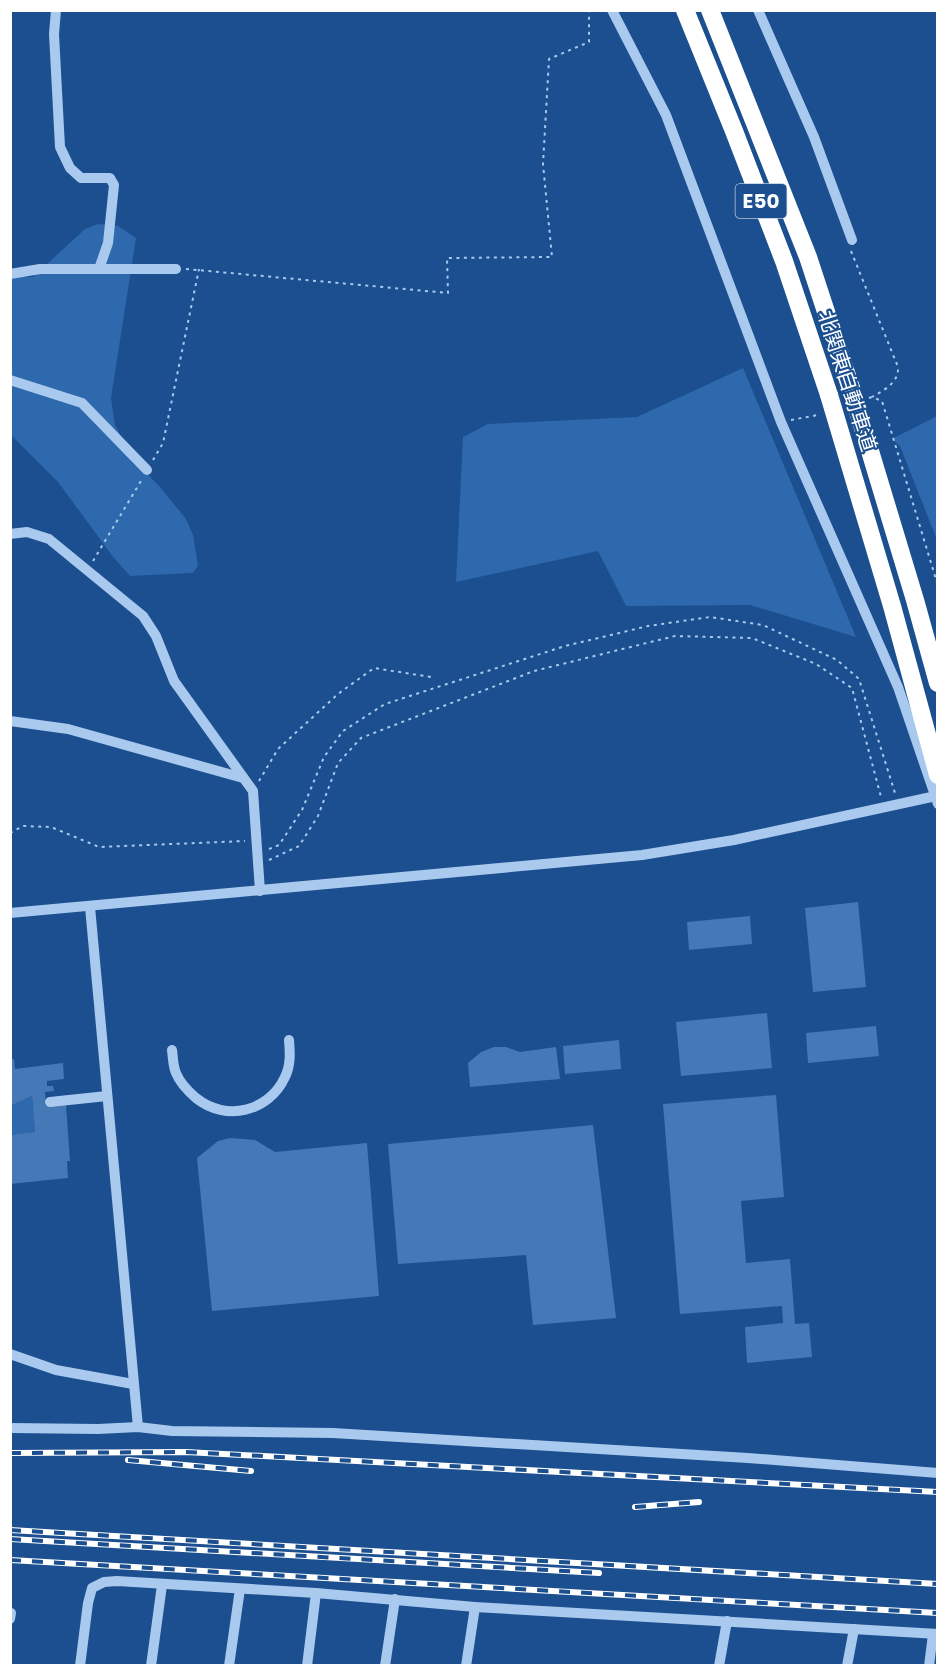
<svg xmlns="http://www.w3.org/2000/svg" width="948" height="1676" font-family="Poppins,'Noto Sans JP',sans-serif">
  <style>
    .green { fill: #2e69ad }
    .building { fill: #4478b7 }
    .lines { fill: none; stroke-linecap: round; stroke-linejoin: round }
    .path { stroke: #a9c9ee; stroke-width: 2; stroke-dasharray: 3 4.5; stroke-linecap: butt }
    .minor { stroke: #a9c9ee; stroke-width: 10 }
    .highway { stroke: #fff; stroke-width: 18 }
    .rail-casing { stroke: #fff; stroke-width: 6 }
    .rail { stroke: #1b4f8f; stroke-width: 4; stroke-dasharray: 11; stroke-linecap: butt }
    .highway-bridge { stroke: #fff; stroke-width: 18 }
    .labels { text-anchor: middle; stroke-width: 4.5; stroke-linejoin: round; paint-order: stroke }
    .shield { fill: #1b4f8f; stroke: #bbcadd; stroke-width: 1.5 }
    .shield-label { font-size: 20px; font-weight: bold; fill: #fff }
    .street-label { font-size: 21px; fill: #fff; stroke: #1b4f8f }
  </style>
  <rect width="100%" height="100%" fill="#1b4f8f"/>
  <g class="green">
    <polygon points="98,224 118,226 136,238 111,398 115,425 133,459 159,486 186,519 193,535 198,566 193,573 130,576 114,558 58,482 11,435 11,276 33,277 85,229"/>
    <polygon points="743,368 856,637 750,605 626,606 598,551 456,582 463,437 488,424 637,417"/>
    <polygon points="937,416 937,540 900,446 892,439"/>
    <polygon points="32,1096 35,1132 11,1135 10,1106"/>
  </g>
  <g class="building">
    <polygon points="858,902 866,987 813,992 805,908"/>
    <polygon points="750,916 752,944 689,950 687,922"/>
    <polygon points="767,1013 772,1068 681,1076 676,1022"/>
    <polygon points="876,1026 879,1056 808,1063 806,1033"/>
    <polygon points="619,1040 621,1069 565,1074 563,1046"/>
    <polygon points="494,1047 506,1047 520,1052 556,1047 560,1079 470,1087 468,1063 481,1052"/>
    <polygon points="14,1059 15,1069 63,1063 64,1079 47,1081 47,1086 53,1086 54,1091 45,1092 46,1106 66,1105 70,1161 67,1161 68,1178 10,1184 10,1135 35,1132 32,1096 10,1106 10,1060"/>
    <polygon points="776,1095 784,1197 741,1201 746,1263 790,1259 795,1324 809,1323 812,1357 747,1363 745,1327 783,1323 782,1306 680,1314 663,1104"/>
    <polygon points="593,1125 616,1318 533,1325 526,1255 398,1264 388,1144"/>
    <polygon points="230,1138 255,1140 275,1152 367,1143 379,1296 212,1311 197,1158 218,1141"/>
  </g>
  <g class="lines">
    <g class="path">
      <path d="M 851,251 L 898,367 C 899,383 884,390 872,397"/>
      <polyline points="186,269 448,293 447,258 552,257 543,164 549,59 589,42 589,10"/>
      <polyline points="869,398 872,397 882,401 938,586"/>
      <polyline points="791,420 818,415"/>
      <polyline points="153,460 163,443 199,269"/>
      <polyline points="93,561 141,481"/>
      <polyline points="259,781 278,749 338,694 374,668 431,677"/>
      <polyline points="10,833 23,826 51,827 99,847 245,841"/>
      <polyline points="269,849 279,845 302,810 324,757 343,731 385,704 565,646 648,626 710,617 763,625 837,660 859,679 895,793"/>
      <polyline points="269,860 299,846 318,816 338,763 361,738 534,671 675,636 752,638 816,664 852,688 881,797"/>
    </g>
    <g class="minor">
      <polyline points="56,10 54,34 60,147 70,168 81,178 110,178 114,185 108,243 99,269"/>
      <polyline points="612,10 666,115 781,422 898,687 938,804"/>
      <polyline points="758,10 814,137 852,240"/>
      <polyline points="10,274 40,269 176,269"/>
      <polyline points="10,380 82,403 147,470"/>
      <polyline points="10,534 27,532 49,539 143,616 156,636 174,681 253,791 260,891"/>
      <polyline points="10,721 68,729 243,778"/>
      <polyline points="90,907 138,1427"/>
      <polyline points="10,913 642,855 734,840 936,796"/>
      <path d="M 172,1050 C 173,1057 173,1067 176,1073 C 180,1083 189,1092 196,1098 C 226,1122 269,1112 285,1077 C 291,1065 290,1052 289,1040"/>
      <polyline points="50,1102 107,1096"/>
      <polyline points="10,1354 56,1370 133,1384"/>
      <polyline points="10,1428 98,1429 138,1427 172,1431 333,1433 748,1458 938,1473"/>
      <polyline points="10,1619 11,1613"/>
      <polyline points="80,1666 88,1603 92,1588 104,1582 117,1581 316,1593 475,1607 938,1634"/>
      <polyline points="151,1666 162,1585"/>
      <polyline points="229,1666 240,1589"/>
      <polyline points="307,1666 316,1593"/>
      <polyline points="385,1666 395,1599"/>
      <polyline points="466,1666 475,1607"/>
      <polyline points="719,1666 727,1621"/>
      <polyline points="847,1666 854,1629"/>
      <polyline points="929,1666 933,1634"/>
    </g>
    <g class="highway">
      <polyline points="685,10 734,131 784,261 829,395"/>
      <polyline points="710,10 808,257 851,388"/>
    </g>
    <g class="rail-casing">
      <g id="rail">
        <polyline points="10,1453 186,1452 938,1492"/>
        <polyline points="128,1460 251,1471"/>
        <polyline points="635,1507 699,1502"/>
        <polyline points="10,1530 938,1584"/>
        <polyline points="10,1539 599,1573"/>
        <polyline points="10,1560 938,1613"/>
      </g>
    </g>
    <use href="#rail" class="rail"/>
    <g class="highway-bridge">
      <polyline points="851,388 915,600 938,683"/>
      <polyline points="829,395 892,606 938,775"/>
    </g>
  </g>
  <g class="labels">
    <rect class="shield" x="735.5" y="184" width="51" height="34" rx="4.5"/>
    <g class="shield-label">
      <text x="761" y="208">E50</text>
    </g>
    <g class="street-label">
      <text transform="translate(847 381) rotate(72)" y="7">北関東自動車道</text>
    </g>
  </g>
  <rect width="948" height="1676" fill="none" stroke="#ffffff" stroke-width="24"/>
</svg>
